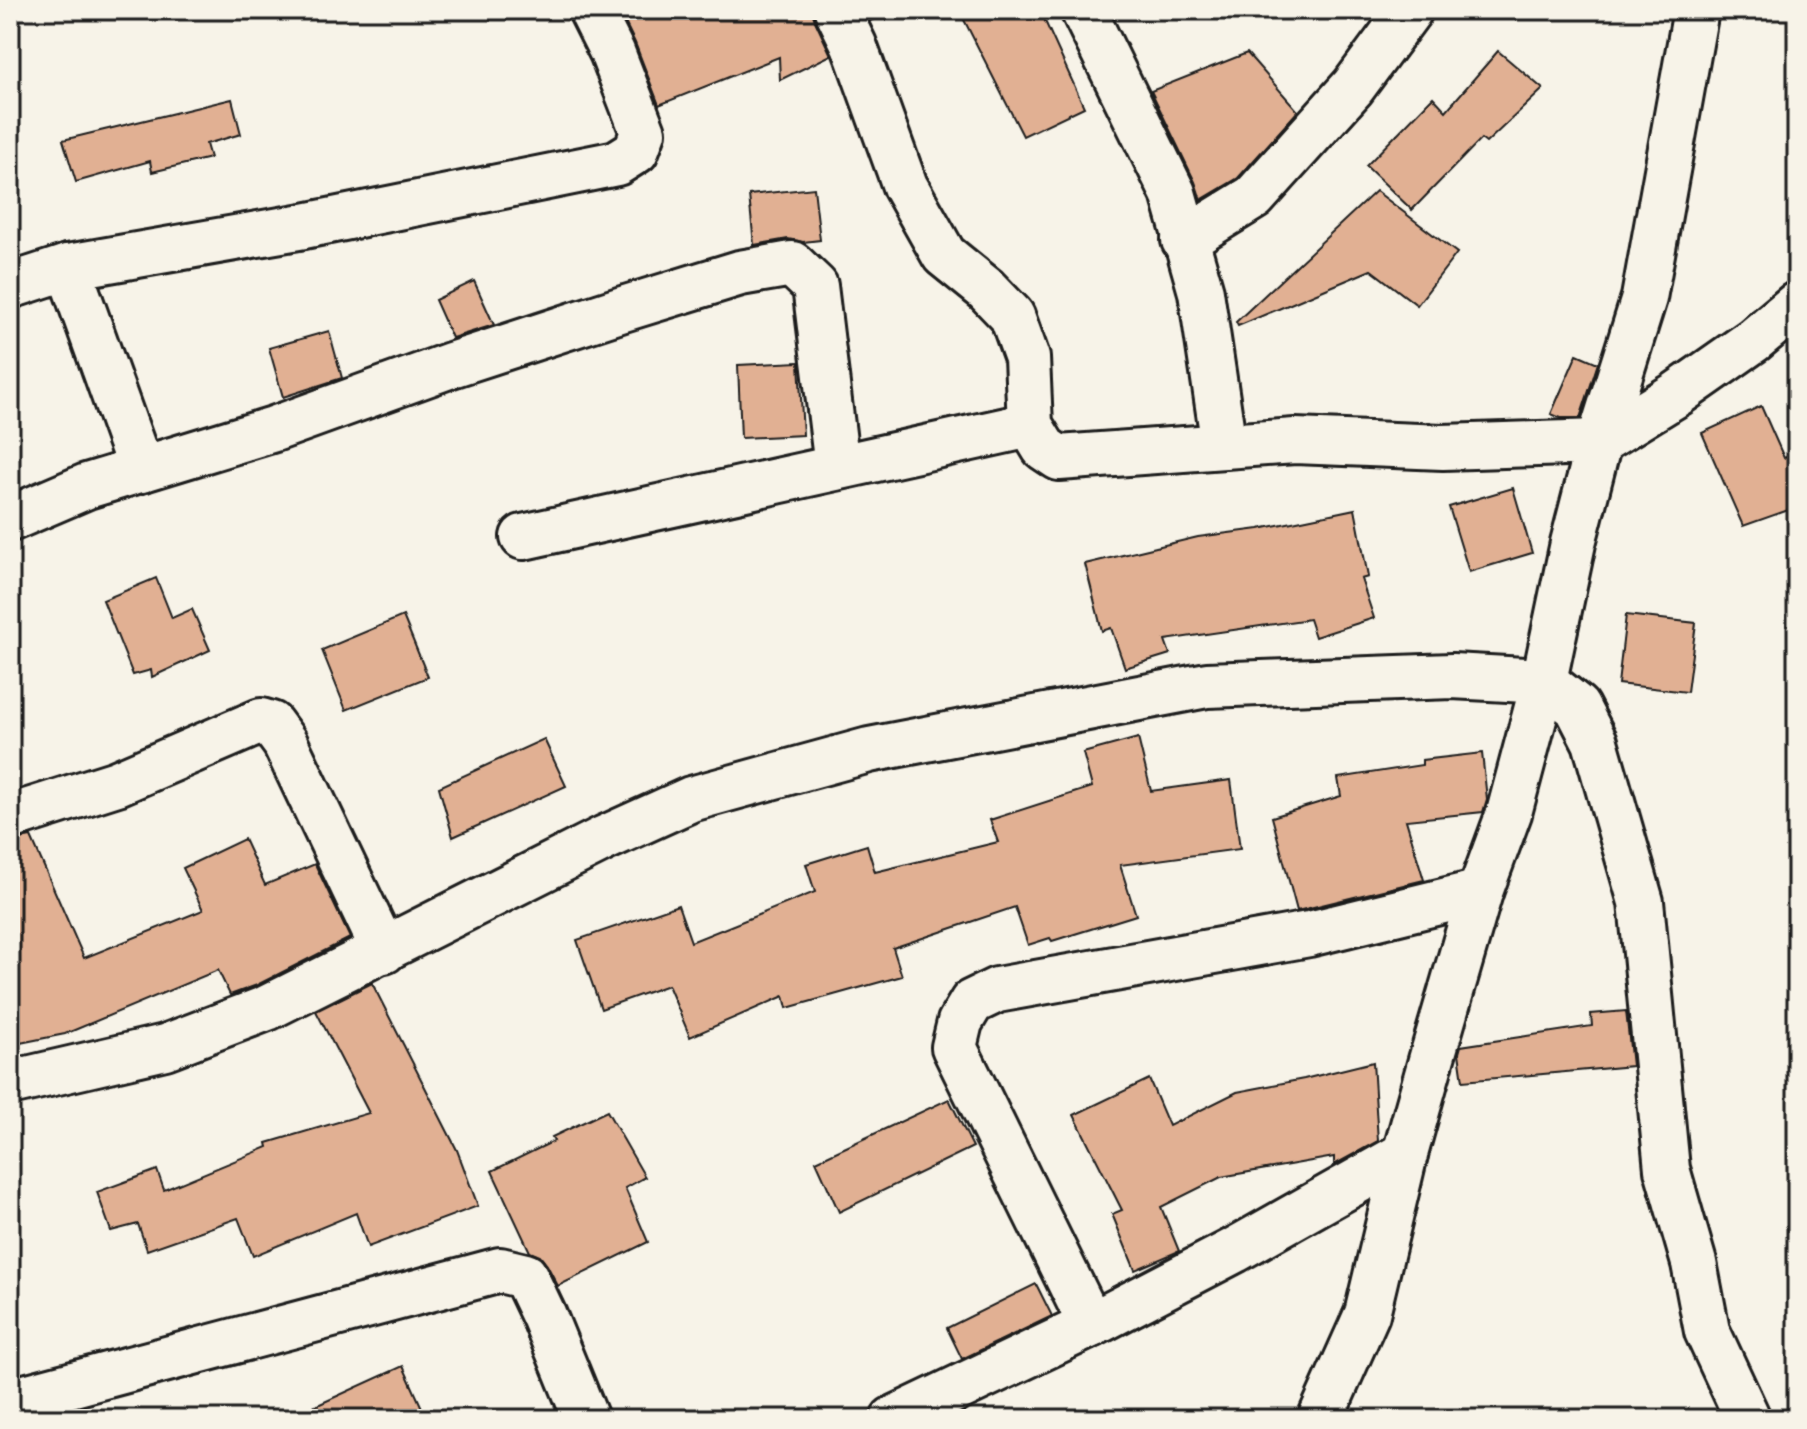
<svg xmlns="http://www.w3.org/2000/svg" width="1807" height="1429" font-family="'Indie Flower',sans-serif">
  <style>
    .building { fill: #e1b093; stroke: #1c1c1c; stroke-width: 2 }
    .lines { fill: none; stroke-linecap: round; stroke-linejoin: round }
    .street-casing { stroke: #1c1c1c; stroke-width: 50 }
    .street { stroke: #f7f3e8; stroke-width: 44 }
  </style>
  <rect width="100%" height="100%" fill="#f7f3e8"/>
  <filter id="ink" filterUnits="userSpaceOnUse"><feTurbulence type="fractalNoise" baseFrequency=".0125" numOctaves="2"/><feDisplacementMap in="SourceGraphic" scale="16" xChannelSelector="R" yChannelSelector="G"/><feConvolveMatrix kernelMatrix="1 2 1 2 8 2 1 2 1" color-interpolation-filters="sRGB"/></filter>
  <g filter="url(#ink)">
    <g class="building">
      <polygon points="619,10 812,10 815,21 831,55 780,80 779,57 659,105 635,43"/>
      <polygon points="865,10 891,10 891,12 870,21"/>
      <polygon points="959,10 1040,10 1084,107 1023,136"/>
      <polygon points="1498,51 1543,89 1486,143 1481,139 1412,210 1366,166 1433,97 1446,111"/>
      <polygon points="1247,53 1298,111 1238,178 1201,200 1195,182 1151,91"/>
      <polygon points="232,99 241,134 206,144 210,158 152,172 150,161 76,182 63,140"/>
      <polygon points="814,188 820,240 803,242 788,239 754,245 749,195"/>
      <polygon points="1376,191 1457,253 1417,305 1371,270 1238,326 1236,322"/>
      <polygon points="474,281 494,325 452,338 435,300"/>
      <polygon points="329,331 342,378 283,397 269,348"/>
      <polygon points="1577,354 1598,363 1580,418 1561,418 1551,414"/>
      <polygon points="799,362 803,435 741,438 738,365"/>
      <polygon points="1761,406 1784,458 1797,453 1797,507 1743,526 1702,433"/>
      <polygon points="1513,488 1532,553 1469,572 1449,507"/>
      <polygon points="1355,509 1368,577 1361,579 1374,618 1315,637 1309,619 1165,640 1170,654 1125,668 1111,628 1102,631 1085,564 1198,537 1259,529"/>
      <polygon points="156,578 172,618 192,609 210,650 152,677 151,670 133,675 103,600"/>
      <polygon points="1626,615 1696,623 1687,692 1618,684"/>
      <polygon points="403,616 428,677 346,710 322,650"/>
      <polygon points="1138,738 1151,791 1231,780 1240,849 1120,865 1136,915 1052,941 1050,938 1028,945 1015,907 893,948 902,976 787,1008 784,996 690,1037 668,985 601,1009 577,940 678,905 691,942 815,892 806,864 867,845 875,872 998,842 990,820 1092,787 1083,753"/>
      <polygon points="544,739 566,786 453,837 439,787"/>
      <polygon points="1482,753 1487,799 1483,812 1406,820 1424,880 1297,911 1272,817 1341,796 1338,778 1422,765 1422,760"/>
      <polygon points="31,837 84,958 203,910 183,868 244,839 265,885 315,864 350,938 257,985 230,995 218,970 65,1034 10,1045 10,841"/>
      <polygon points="372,983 457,1150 478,1206 368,1247 356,1213 253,1256 238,1218 147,1250 138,1224 111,1231 97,1192 157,1170 164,1190 268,1147 267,1143 369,1113 316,1011"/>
      <polygon points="1626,1011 1632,1066 1463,1081 1459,1053 1461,1046 1592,1026 1591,1014"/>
      <polygon points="1373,1062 1378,1141 1334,1165 1334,1157 1221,1177 1161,1207 1179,1251 1135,1270 1112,1214 1122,1210 1074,1115 1149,1079 1169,1126 1237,1092 1304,1079"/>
      <polygon points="949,1099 973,1147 839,1212 816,1161"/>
      <polygon points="607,1111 645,1177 625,1188 648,1242 558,1286 547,1265 540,1256 530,1252 492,1171 554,1141 552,1137"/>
      <polygon points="1036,1284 1052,1316 962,1359 947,1328"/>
      <polygon points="403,1366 427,1419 287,1419"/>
    </g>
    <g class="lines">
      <g class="street-casing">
        <g id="street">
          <polyline points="837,10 854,45 905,186 944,255 986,289 1012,316 1027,358 1030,425 1044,448 1059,458 1295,441 1443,447 1599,442 1677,394 1754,340 1797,304"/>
          <polyline points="1083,10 1173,193 1201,292 1224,446"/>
          <polyline points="1184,240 1254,197 1353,87 1410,10"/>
          <polyline points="68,267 141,470"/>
          <polyline points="10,286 68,267 304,226 617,163 636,151 643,132 612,52 591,10"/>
          <polyline points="10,519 87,486 274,429 451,365 623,309 740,273 792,264 815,286 837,467"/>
          <polyline points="523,537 1030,425"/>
          <polyline points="10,817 117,783 261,721 271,724 285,743 384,951"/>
          <polyline points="10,1083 165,1047 267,1008 605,838 691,799 869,750 1207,685 1452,676 1544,681 1577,707 1595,742 1641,902 1667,1169 1694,1263 1707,1331 1748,1419"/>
          <polyline points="1405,1154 1235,1250 1091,1325 954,1047 960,1022 972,1002 997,990 1309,934 1480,892"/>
          <polyline points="10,1401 500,1270 525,1276 544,1316 586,1419"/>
          <polyline points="893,1419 1091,1325"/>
          <polyline points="1320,1419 1367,1314 1405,1154 1432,1057 1480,892 1509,813 1544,681 1573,543 1599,442 1644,298 1696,10"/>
        </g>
      </g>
      <use href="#street" class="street"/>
    </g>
  </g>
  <rect width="1807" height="1429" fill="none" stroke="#f7f3e8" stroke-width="40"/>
  <rect x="20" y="20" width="1767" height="1389" fill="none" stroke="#1c1c1c" stroke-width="3" filter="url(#ink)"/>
</svg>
